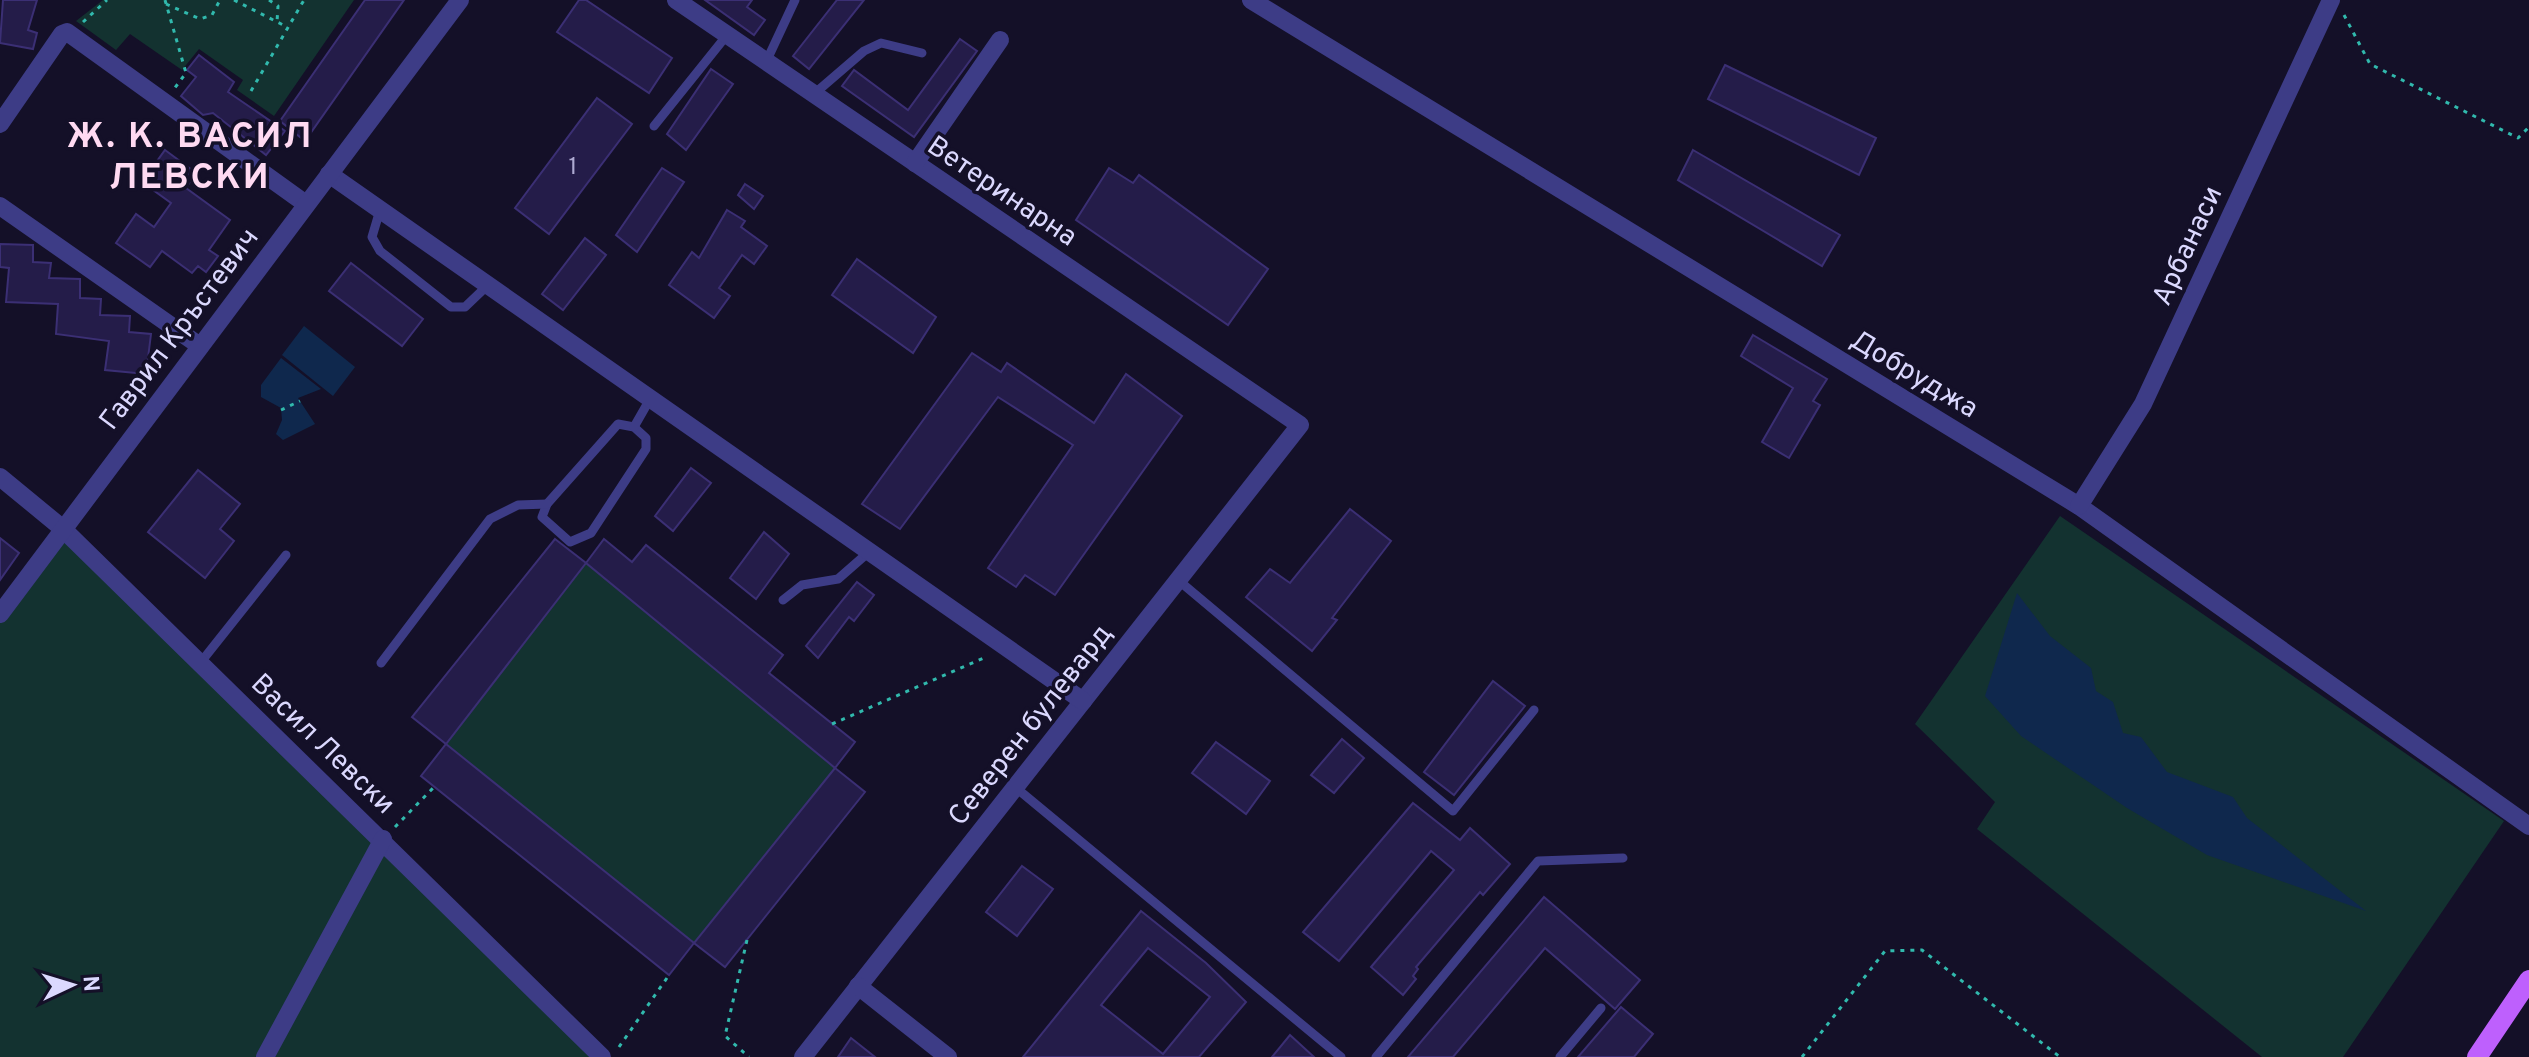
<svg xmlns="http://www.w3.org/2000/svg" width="2529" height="1057" font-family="Overpass,sans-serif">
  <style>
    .green { fill: #133230 }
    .water { fill: #0f284d }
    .building { fill: #241c49; stroke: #3b2f74; stroke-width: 2; fill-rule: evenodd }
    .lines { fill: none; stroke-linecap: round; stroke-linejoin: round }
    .path { stroke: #31b9ad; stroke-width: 3; stroke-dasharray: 4 6; stroke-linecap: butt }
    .lane { stroke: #3d3c86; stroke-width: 9 }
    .street { stroke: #3d3c86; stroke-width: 18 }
    .primary { stroke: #be60fd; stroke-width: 20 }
    .labels { text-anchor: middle; stroke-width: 7; stroke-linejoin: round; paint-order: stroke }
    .number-label { font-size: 24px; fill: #ada9d1 }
    .street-label { font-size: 28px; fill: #dbd8fe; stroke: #141028 }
    .district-label { font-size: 36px; font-weight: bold; letter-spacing: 2px; fill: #ffdaf2; stroke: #141028 }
  </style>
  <rect width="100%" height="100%" fill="#141028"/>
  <g class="green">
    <polygon points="103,0 354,0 274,116 237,90 243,80 199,49 182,70 130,34 116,50 76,21"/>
    <polygon points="2060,516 2504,821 2343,1057 2262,1057 1977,829 1995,802 1915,724"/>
    <polygon points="63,537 602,1057 0,1057 0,623"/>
    <polygon points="555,539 586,563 604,539 632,562 646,545 783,655 770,673 855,742 835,768 865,792 725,967 694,943 669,975 421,776 446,744 412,717"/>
  </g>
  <g class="water">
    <polygon points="304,326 355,367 333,396 282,355"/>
    <polygon points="281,358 321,389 298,398 315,424 283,440 276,434 282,420 281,408 261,397 261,385"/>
    <polygon points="2017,593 2050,636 2091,668 2096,691 2113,702 2123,733 2141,737 2167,772 2233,797 2247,818 2366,911 2207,855 2127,808 2021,736 1985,696"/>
  </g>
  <g class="building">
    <polygon points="3,0 37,0 28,30 37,33 33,49 0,43"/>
    <polygon points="365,0 404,0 305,141 280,121"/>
    <polygon points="579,0 586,0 672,58 649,93 557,32"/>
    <polygon points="705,0 752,0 747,7 765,20 754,35"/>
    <polygon points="837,0 864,0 809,69 793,56"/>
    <polygon points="960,39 977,51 914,137 842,86 854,70 908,110"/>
    <polygon points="199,55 234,82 228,92 285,131 266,155 213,113 203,115 181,96 196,77 187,70"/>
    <polygon points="1725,65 1876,138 1859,175 1708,99"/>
    <polygon points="711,69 733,84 686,150 667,134"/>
    <polygon points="597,98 632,124 549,234 515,208"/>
    <polygon points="165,150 196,173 186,188 230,220 209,250 218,256 206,272 198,266 192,273 162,251 150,267 116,243 136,214 154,227 171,203 142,182"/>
    <polygon points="1693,150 1840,235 1822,266 1678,180"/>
    <polygon points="662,168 684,182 637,252 616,235"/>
    <polygon points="1109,168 1133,183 1139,175 1268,269 1228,325 1076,220"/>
    <polygon points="745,184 763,196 754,209 738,195"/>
    <polygon points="727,210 745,221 741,227 767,246 754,264 742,255 719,288 730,296 714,318 669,285 692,252 699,258"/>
    <polygon points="585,238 606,255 563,310 542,294"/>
    <polygon points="0,244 33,245 33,262 51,263 49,278 80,279 80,298 101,299 100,315 130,316 129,332 151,334 146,374 105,370 109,341 56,334 58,304 6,302 9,268 0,267"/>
    <polygon points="857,259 936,317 913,353 832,295"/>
    <polygon points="351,263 423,319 402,346 329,291"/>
    <polygon points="1753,335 1827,379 1813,401 1820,405 1789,458 1762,442 1793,388 1741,356"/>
    <polygon points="972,353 1001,372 1007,363 1094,423 1126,374 1182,416 1055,595 1025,575 1016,587 988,568 1073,445 998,397 900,529 862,504"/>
    <polygon points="691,468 711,483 673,531 655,516"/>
    <polygon points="198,470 240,504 220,529 234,541 205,578 148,532"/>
    <polygon points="1350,509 1391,541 1332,618 1337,620 1312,651 1246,597 1270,569 1290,583"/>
    <polygon points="764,532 789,554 756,599 730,578"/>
    <polygon points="0,538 19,553 0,580"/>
    <polygon points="555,539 586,563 446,744 412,717"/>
    <polygon points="604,539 632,562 646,545 783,655 769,673 855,742 835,768 586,563"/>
    <polygon points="857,582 874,595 854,621 849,617 818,658 806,646"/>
    <polygon points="1493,681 1525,706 1454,795 1424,772"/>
    <polygon points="1342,739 1364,758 1334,793 1311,775"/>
    <polygon points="1216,742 1270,781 1246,814 1192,773"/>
    <polygon points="446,744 694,943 669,975 421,776"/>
    <polygon points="835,768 865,792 725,967 694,943"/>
    <polygon points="1413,803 1460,840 1470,828 1510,864 1483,895 1480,892 1416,967 1418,969 1413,976 1416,979 1403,995 1371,967 1454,870 1431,851 1339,961 1303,932"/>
    <polygon points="1022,866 1053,889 1017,936 986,912"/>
    <polygon points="1544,897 1640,980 1615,1009 1545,948 1453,1057 1408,1057"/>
    <path d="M 1141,911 L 1206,963 L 1246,1002 L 1199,1057 L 1023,1057 ZM 1148,948 L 1210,997 L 1163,1054 L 1101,1005 Z"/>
    <polygon points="1621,1007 1653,1034 1634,1057 1578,1057"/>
    <polygon points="1290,1035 1314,1057 1272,1057"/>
    <polygon points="851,1038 875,1057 838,1057"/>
  </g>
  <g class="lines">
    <g class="path">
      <polyline points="165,0 186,73 174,89"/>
      <polyline points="234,0 287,27"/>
      <polyline points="269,0 278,6 277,22"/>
      <polyline points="166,4 200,19 212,15 220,0"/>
      <polyline points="2344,15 2370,64 2518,138 2529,127"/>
      <polyline points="83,22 107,0"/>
      <polyline points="251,91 304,0"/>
      <polyline points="281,410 300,401"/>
      <polyline points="832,724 986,657"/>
      <polyline points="395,827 434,787"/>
      <polyline points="747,940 725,1036 749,1057"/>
      <polyline points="619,1047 669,975"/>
      <polyline points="1802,1057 1885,951 1922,950 2060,1057"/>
    </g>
    <g class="lane">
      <polyline points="766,62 795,0"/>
      <polyline points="814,94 864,51 881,43 922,53"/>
      <polyline points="654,126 727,35"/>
      <polyline points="380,210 372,237 380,251 451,307 465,307 488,285"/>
      <polygon points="618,424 634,427 646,438 646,449 591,533 570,542 542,517 547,504"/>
      <polyline points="634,427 650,399"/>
      <polyline points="1178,580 1453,811 1534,710"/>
      <polyline points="783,600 802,585 838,579 870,551"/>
      <polyline points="201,662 286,555"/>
      <polyline points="381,663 490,519 518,505 547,504"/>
      <polyline points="1015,787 1341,1057"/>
      <polyline points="1376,1057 1538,861 1623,858"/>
      <polyline points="1560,1057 1601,1008"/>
    </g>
    <g class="street">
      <polyline points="676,0 1300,425 803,1057"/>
      <polyline points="1251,0 2079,506 2529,826"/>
      <polyline points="0,124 62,34 67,32 306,204"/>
      <polyline points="915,163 1000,40"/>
      <polyline points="329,174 1083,701"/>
      <polyline points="0,206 200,346"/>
      <polyline points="0,477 62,528 602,1057"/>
      <polyline points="2079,506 2143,404 2331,0"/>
      <polyline points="0,614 460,0"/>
      <polyline points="858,986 948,1057"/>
      <polyline points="265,1057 383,839"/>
    </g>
    <polyline class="primary" points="2477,1057 2529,980"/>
  </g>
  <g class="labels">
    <g class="number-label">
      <text x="573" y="174">1</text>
    </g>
    <g class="street-label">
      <text transform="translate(1003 190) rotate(34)" y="10">Ветеринарна</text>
      <text transform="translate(2186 245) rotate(-65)" y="10">Арбанаси</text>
      <text transform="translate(178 328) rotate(-53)" y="10">Гаврил Кръстевич</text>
      <text transform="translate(1915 373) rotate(31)" y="10">Добруджа</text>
      <text transform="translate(1029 724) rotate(-52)" y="10">Северен булевард</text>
      <text transform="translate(324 743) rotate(44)" y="10">Васил Левски</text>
    </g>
    <g class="district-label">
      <text x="190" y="147">Ж. К. ВАСИЛ<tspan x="190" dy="41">ЛЕВСКИ</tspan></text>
    </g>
  </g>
  <g transform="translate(72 985) rotate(86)" stroke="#141028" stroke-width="6" paint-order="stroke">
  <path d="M0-6L14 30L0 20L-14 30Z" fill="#dbd8fe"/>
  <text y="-12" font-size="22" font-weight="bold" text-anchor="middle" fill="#dbd8fe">N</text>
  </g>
</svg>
